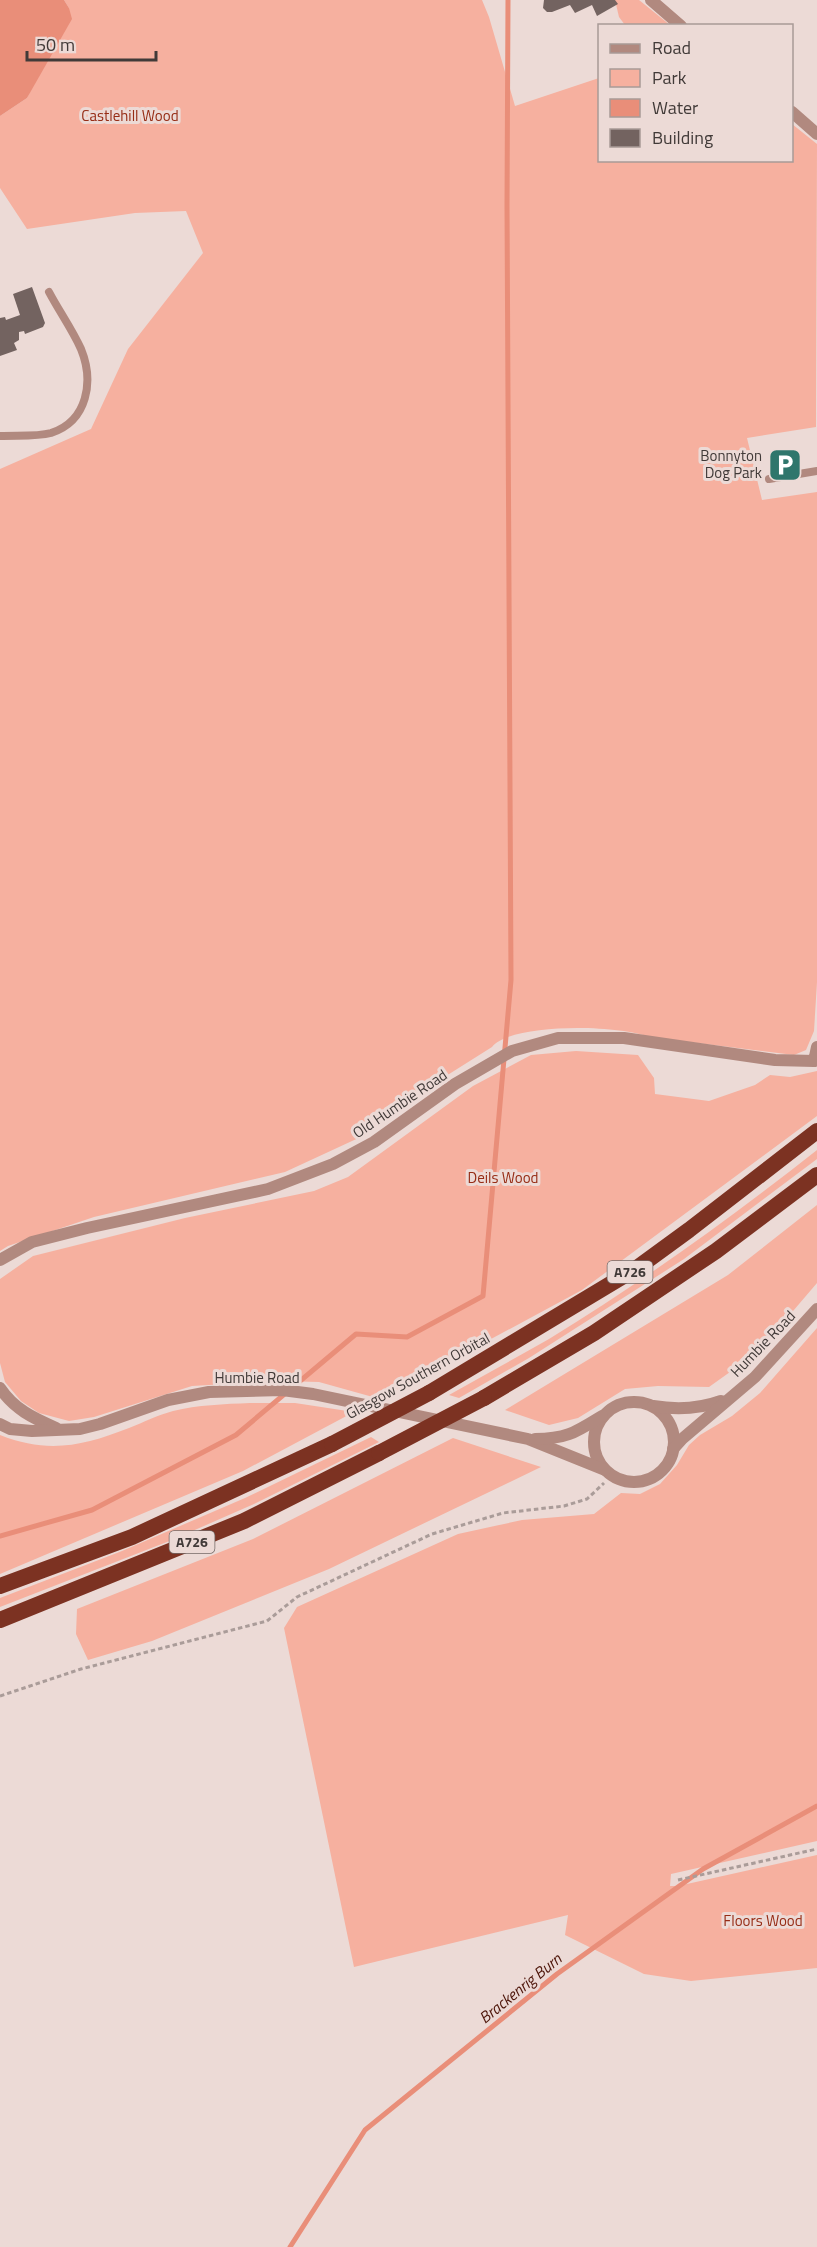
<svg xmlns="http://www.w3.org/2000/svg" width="817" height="2247" font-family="'Titillium Web',sans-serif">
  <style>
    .green { fill: #f6b09f }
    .water { fill: #e98e79 }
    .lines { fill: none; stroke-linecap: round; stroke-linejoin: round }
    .stream { stroke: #e98e79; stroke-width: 5 }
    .building { fill: #736360 }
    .path { stroke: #aa9c99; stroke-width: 3; stroke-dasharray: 4.5 3; stroke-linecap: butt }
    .service { stroke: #b1897f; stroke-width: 8 }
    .minor { stroke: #b1897f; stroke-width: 12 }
    .tertiary { stroke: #b1897f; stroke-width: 12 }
    .trunk { stroke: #7c3222; stroke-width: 16 }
    .trunk-bridge { stroke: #7c3222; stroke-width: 16 }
    .labels { text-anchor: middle; stroke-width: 6; stroke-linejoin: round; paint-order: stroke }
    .shield { fill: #ecdad6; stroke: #746a67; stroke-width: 1.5 }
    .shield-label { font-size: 14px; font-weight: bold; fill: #413a38 }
    .park-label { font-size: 15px; fill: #962c15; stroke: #ecdad6 }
    .poi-label { font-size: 15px; fill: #413a38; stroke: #ecdad6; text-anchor: end }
    .street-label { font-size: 15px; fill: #413a38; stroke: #ecdad6 }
    .water-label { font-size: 16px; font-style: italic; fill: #4c1408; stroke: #ecdad6 }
  </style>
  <rect width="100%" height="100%" fill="#ecdad6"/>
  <g class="green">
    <path d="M 64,0 L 482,0 L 489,17 L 515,106 L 599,78 L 600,160 L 792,160 L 792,124 L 817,144 L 816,427 L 747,438 L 762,500 L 817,492 L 817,982 L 814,1031 L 806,1050 L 794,1055 L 649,1037 C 620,1025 513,1022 492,1047 L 446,1076 L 365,1135 L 285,1172 L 94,1217 L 8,1246 L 0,1251 L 0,469 L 91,429 L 128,349 L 203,253 L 186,211 L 135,213 L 27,229 L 0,188 L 0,116 L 27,98 L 69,8 Z"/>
    <polygon points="615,0 639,0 670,25 625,25 619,17"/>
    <polygon points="576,1051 638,1055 654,1078 655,1094 709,1101 755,1085 770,1075 790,1077 817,1071 817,1116 582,1290 380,1399 319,1382 280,1381 192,1386 94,1417 69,1421 39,1413 21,1401 5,1382 0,1363 0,1279 33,1256 185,1218 314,1191 348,1177 473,1086 531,1055"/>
    <path d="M 817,1150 L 817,1159 L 684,1259 L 529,1358 L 459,1398 L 449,1395 C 482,1376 516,1358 549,1339 C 642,1282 731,1218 817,1150 Z"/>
    <polygon points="817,1205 817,1283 758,1352 709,1387 658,1386 625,1389 578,1418 549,1425 505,1410 728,1275"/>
    <polygon points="817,1328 817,1841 671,1874 670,1886 678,1886 817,1855 817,1968 691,1981 644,1974 565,1935 568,1915 354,1967 284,1628 297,1607 458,1534 522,1520 594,1514 621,1493 640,1494 660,1484 677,1465 689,1445 700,1435 732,1416 760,1393"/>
    <path d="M 250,1403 L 295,1403 L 354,1412 L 243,1471 L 0,1574 L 0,1435 C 48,1454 83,1446 129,1428 C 144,1422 158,1415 173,1411 C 198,1405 224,1404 250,1403 Z"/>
    <polygon points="371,1437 379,1442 254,1504 172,1540 0,1607 0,1598 122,1551 245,1498"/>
    <polygon points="453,1438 541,1467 329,1569 152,1641 88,1660 76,1634 77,1609 253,1539"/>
  </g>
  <polygon class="water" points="0,0 64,0 69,8 72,19 27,98 0,116"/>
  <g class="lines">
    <g class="stream">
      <polyline points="0,1536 92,1510 236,1435 356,1334 407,1337 483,1296 511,980 507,205 508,0"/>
      <polyline points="290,2247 365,2130 557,1974 703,1869 817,1806"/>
    </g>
  </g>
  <g class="building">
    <polygon points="544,0 615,0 618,4 597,16 592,5 575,13 570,5 552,12 547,12 543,8"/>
    <polygon points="32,287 45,323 43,327 25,334 24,331 19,332 19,340 14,343 17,350 0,356 0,318 5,317 6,320 20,315 13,294"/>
  </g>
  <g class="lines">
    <g class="path">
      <polyline points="0,1696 81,1669 267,1621 297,1597 432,1534 503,1513 564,1506 587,1499 604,1483"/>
      <polyline points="678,1880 817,1849"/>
    </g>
    <g class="service">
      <path d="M 0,436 C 16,435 36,437 51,433 C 88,421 94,381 81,349 C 72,329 59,311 49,292"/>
      <polyline points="769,479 817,471"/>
    </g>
    <g class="minor">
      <polyline points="651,0 681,26"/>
      <polyline points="792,112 817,134"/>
      <polyline points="0,1260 32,1242 87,1228 268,1189 333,1164 374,1142 455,1084 512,1051 558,1038 624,1038 775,1060 814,1061 817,1047"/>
    </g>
    <g class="tertiary">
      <path d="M 0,1388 C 14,1409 33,1418 56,1428"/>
      <circle cx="634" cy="1442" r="40"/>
      <path d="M 653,1406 C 677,1410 699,1409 721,1401"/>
      <polyline points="0,1424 10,1429 32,1431 80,1429 100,1424 168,1400 209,1392 282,1390 313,1394 528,1439 605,1470"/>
      <path d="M 535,1439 C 567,1439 576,1432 602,1416"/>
      <polyline points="673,1449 682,1439 755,1377 817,1309"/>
    </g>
    <g class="trunk">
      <polyline points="429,1393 637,1268 689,1230 817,1131"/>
      <polyline points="484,1398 594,1333 716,1251 817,1175"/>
      <polyline points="0,1586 132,1537 332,1444"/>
      <polyline points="0,1620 244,1521 379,1453"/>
    </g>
    <g class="trunk-bridge">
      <polyline points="332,1444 429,1393"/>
      <polyline points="379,1453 484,1398"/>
    </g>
  </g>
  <defs>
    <g id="parking-square" transform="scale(1.725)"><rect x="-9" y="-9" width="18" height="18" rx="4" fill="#2f766c" stroke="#ecdad6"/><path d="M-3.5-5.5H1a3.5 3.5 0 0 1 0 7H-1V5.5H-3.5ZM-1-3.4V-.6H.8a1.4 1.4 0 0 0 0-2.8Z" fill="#fff"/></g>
  </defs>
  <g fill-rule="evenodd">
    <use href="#parking-square" x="785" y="465"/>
  </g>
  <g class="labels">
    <g class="shield">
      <rect x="607.5" y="1261" width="45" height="22" rx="4.5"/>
      <rect x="169.5" y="1531" width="45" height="22" rx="4.5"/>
    </g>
    <g class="shield-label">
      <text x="630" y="1277">A726</text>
      <text x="192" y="1547">A726</text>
    </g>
    <g class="park-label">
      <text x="130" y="121">Castlehill Wood</text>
      <text x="503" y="1183">Deils Wood</text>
      <text x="763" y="1926">Floors Wood</text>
    </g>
    <g class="poi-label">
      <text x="762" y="461">Bonnyton<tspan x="762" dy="17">Dog Park</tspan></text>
    </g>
    <g class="street-label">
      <text transform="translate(400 1104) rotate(-34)" y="5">Old Humbie Road</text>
      <text transform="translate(763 1344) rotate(-46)" y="5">Humbie Road</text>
      <text transform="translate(418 1376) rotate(-29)" y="5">Glasgow Southern Orbital</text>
      <text x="257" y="1383">Humbie Road</text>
    </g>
    <g class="water-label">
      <text transform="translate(520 1988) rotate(-39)" y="6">Brackenrig Burn</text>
    </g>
  </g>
  <rect x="598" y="24" width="195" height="138" fill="#ecdad6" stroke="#a89a97" stroke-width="1.5"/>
  <rect x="610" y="44" width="30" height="9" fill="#b1897f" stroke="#a89a97" stroke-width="1.5"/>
  <text x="652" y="54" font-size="18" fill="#413a38">Road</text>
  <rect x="610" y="69" width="30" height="18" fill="#f6b09f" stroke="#a89a97" stroke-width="1.5"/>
  <text x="652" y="84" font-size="18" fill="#413a38">Park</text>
  <rect x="610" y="99" width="30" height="18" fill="#e98e79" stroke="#a89a97" stroke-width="1.5"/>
  <text x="652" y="114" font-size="18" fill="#413a38">Water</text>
  <rect x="610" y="129" width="30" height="18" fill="#736360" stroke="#a89a97" stroke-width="1.5"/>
  <text x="652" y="144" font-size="18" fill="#413a38">Building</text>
  <path d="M27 51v9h129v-9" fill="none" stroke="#413a38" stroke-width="3"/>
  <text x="36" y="51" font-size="18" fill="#413a38" stroke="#ecdad6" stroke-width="4.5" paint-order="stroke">50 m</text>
</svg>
